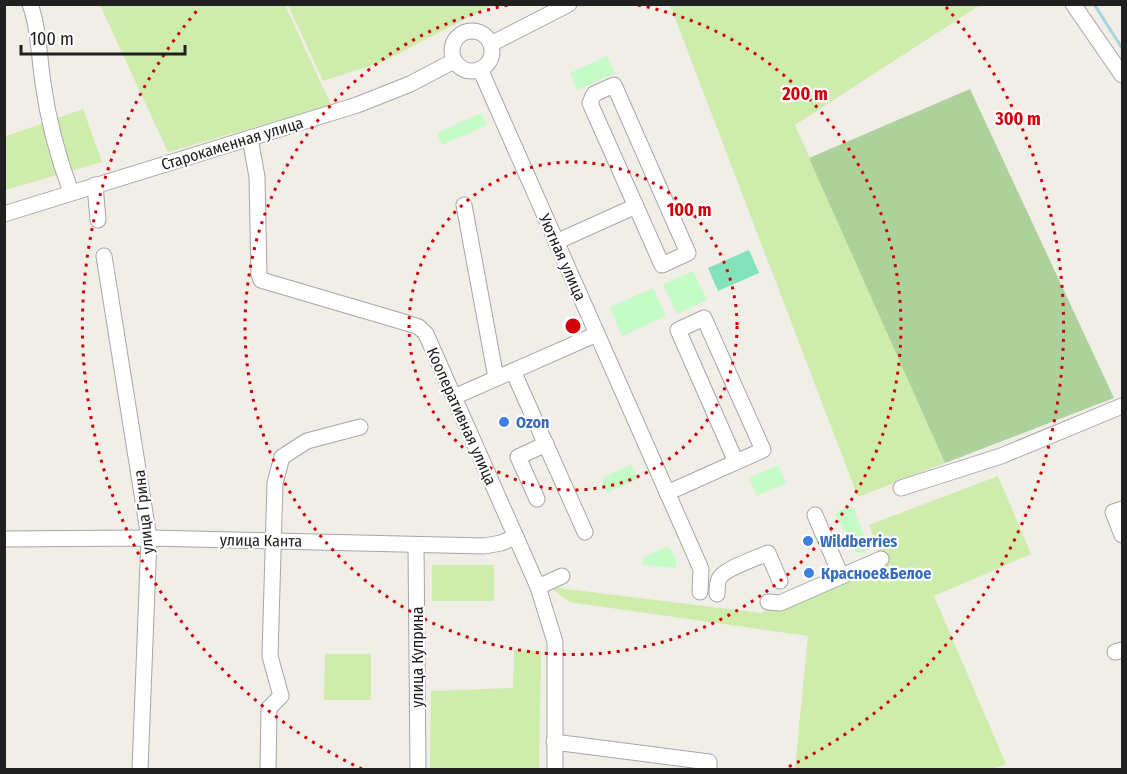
<svg xmlns="http://www.w3.org/2000/svg" width="1127" height="774" font-family="'Fira Sans Condensed',sans-serif">
  <style>
    .grass { fill: #ceecac }
    .forest { fill: #add19a }
    .park { fill: #c4fbc6 }
    .pitch { fill: #83e2b9 }
    .lines { fill: none; stroke-linecap: round; stroke-linejoin: round }
    .stream { stroke: #a6d5e0; stroke-width: 3 }
    .minor-casing { stroke: #a7a7a7; stroke-width: 17 }
    .minor { stroke: #fff; stroke-width: 15 }
    .ring { fill: none; stroke: #d10008; stroke-width: 3; stroke-dasharray: 3 6 }
    .shop-dot { fill: #3f7fe0; stroke: #fff; stroke-width: 2 }
    .labels { text-anchor: middle; stroke-width: 4.5; stroke-linejoin: round; paint-order: stroke }
    .street-label { font-size: 16px; fill: #202020; stroke: #fff }
    .shop-label { font-size: 16px; font-weight: bold; fill: #366cbe; stroke: #fff; text-anchor: start }
    .centre { fill: #d10008; stroke: #fff; stroke-width: 3 }
    .ring-label { font-size: 18px; text-anchor: middle; font-weight: bold; fill: #d10008; stroke: #fff; stroke-width: 4.5; stroke-linejoin: round; paint-order: stroke }
  </style>
  <rect width="100%" height="100%" fill="#f1ede7"/>
  <g class="grass">
    <polygon points="100,5 285,5 331,105 168,152"/>
    <polygon points="288,5 492,5 382,62 323,81"/>
    <polygon points="670,5 980,5 795,125 945,463 858,497"/>
    <polygon points="83,109 102,162 5,190 4,137"/>
    <polygon points="998,476 1031,554 934,596 1006,764 990,770 795,769 808,636 569,602 550,587 761,613 882,561 869,525"/>
    <rect x="432" y="565" width="62" height="36"/>
    <polygon points="514,650 541,651 539,769 430,769 431,691 513,688"/>
    <polygon points="325,654 371,654 371,700 324,700"/>
  </g>
  <polygon class="forest" points="970,89 1114,398 945,463 809,158"/>
  <g class="park">
    <polygon points="607,56 615,73 577,90 570,73"/>
    <polygon points="481,113 487,125 442,145 437,133"/>
    <polygon points="693,271 707,300 677,314 663,284"/>
    <polygon points="653,288 666,316 622,336 610,307"/>
    <polygon points="631,465 638,479 607,493 603,484 604,477"/>
    <polygon points="778,465 786,483 757,496 749,478"/>
    <polygon points="850,506 854,509 867,545 866,551 860,554 853,550 836,515 837,512"/>
    <path d="M 667,547 C 673,549 678,562 676,568 L 644,565 L 643,564 L 643,557 Z"/>
  </g>
  <polygon class="pitch" points="749,250 759,273 718,291 708,268"/>
  <g class="lines">
    <polyline class="stream" points="1094,4 1122,48"/>
    <g class="minor-casing">
      <g id="minor">
        <path d="M 30,4 C 39,29 39,57 43,83 C 48,120 58,157 71,192"/>
        <polyline points="1073,4 1122,75"/>
        <circle cx="472" cy="51" r="20"/>
        <polyline points="491,44 569,4"/>
        <polyline points="480,69 701,569 700,592"/>
        <polygon points="614,85 688,253 662,265 590,103 594,94"/>
        <polyline points="250,138 257,177 259,274 261,280 407,323 419,327 426,334 538,587 555,642 555,770"/>
        <polyline points="95,185 98,220"/>
        <polyline points="464,205 496,378"/>
        <polyline points="4,214 357,105 410,84 454,61"/>
        <polyline points="556,242 636,206"/>
        <polyline points="104,256 149,538 140,770"/>
        <polyline points="513,371 585,532"/>
        <polyline points="454,397 597,334"/>
        <polyline points="901,488 1001,456 1122,406"/>
        <polyline points="667,493 763,450 704,318 678,330 736,462"/>
        <polyline points="537,499 518,457 546,444"/>
        <polyline points="1122,509 1113,512 1122,535"/>
        <polyline points="815,515 841,576"/>
        <polyline points="4,539 149,538 484,546 501,543 516,537"/>
        <polyline points="416,545 418,770"/>
        <polyline points="538,587 562,576"/>
        <path d="M 717,594 C 717,590 717,583 719,579 C 723,569 757,558 768,553 L 780,581"/>
        <polyline points="768,602 780,603 881,559"/>
        <polyline points="1115,652 1122,650"/>
        <polyline points="554,742 709,762 709,770"/>
        <polyline points="268,770 269,708 281,696 270,656 275,483 282,457 307,441 360,427"/>
      </g>
    </g>
    <use href="#minor" class="minor"/>
  </g>
  <g class="ring">
    <circle cx="573" cy="326" r="164"/>
    <path d="M638 5A328 328 0 1 1 508 5"/>
    <path d="M362 769A491 491 0 0 1 200 7M946 7A491 491 0 0 1 784 769"/>
  </g>
  <g class="shop-dot">
    <circle cx="504" cy="422" r="6"/>
    <circle cx="808" cy="541" r="6"/>
    <circle cx="809" cy="573" r="6"/>
  </g>
  <g class="labels">
    <g class="street-label">
      <text transform="translate(232 143) rotate(-17)" y="6">Старокаменная улица</text>
      <text transform="translate(563 257) rotate(66)" y="6">Уютная улица</text>
      <text transform="translate(462 416) rotate(66)" y="6">Кооперативная улица</text>
      <text transform="translate(143 512) rotate(-96)" y="6">улица Грина</text>
      <text transform="translate(261 540) rotate(1)" y="6">улица Канта</text>
      <text transform="translate(417 657) rotate(-90)" y="6">улица Куприна</text>
    </g>
    <g class="shop-label">
      <text x="516" y="428">Ozon</text>
      <text x="820" y="547">Wildberries</text>
      <text x="821" y="579">Красное&amp;Белое</text>
    </g>
  </g>
  <circle cx="573" cy="326" r="9" class="centre"/>
  <g class="ring-label">
    <text x="805" y="100">200 m</text>
    <text x="1018" y="125">300 m</text>
    <text x="689" y="216">100 m</text>
  </g>
  <rect width="1127" height="774" fill="none" stroke="#202020" stroke-width="12"/>
  <path d="M21 45v9h164v-9" fill="none" stroke="#202020" stroke-width="3"/>
  <text x="30" y="45" font-size="18" fill="#202020" stroke="#ffffff" stroke-width="4.5" paint-order="stroke">100 m</text>
</svg>
